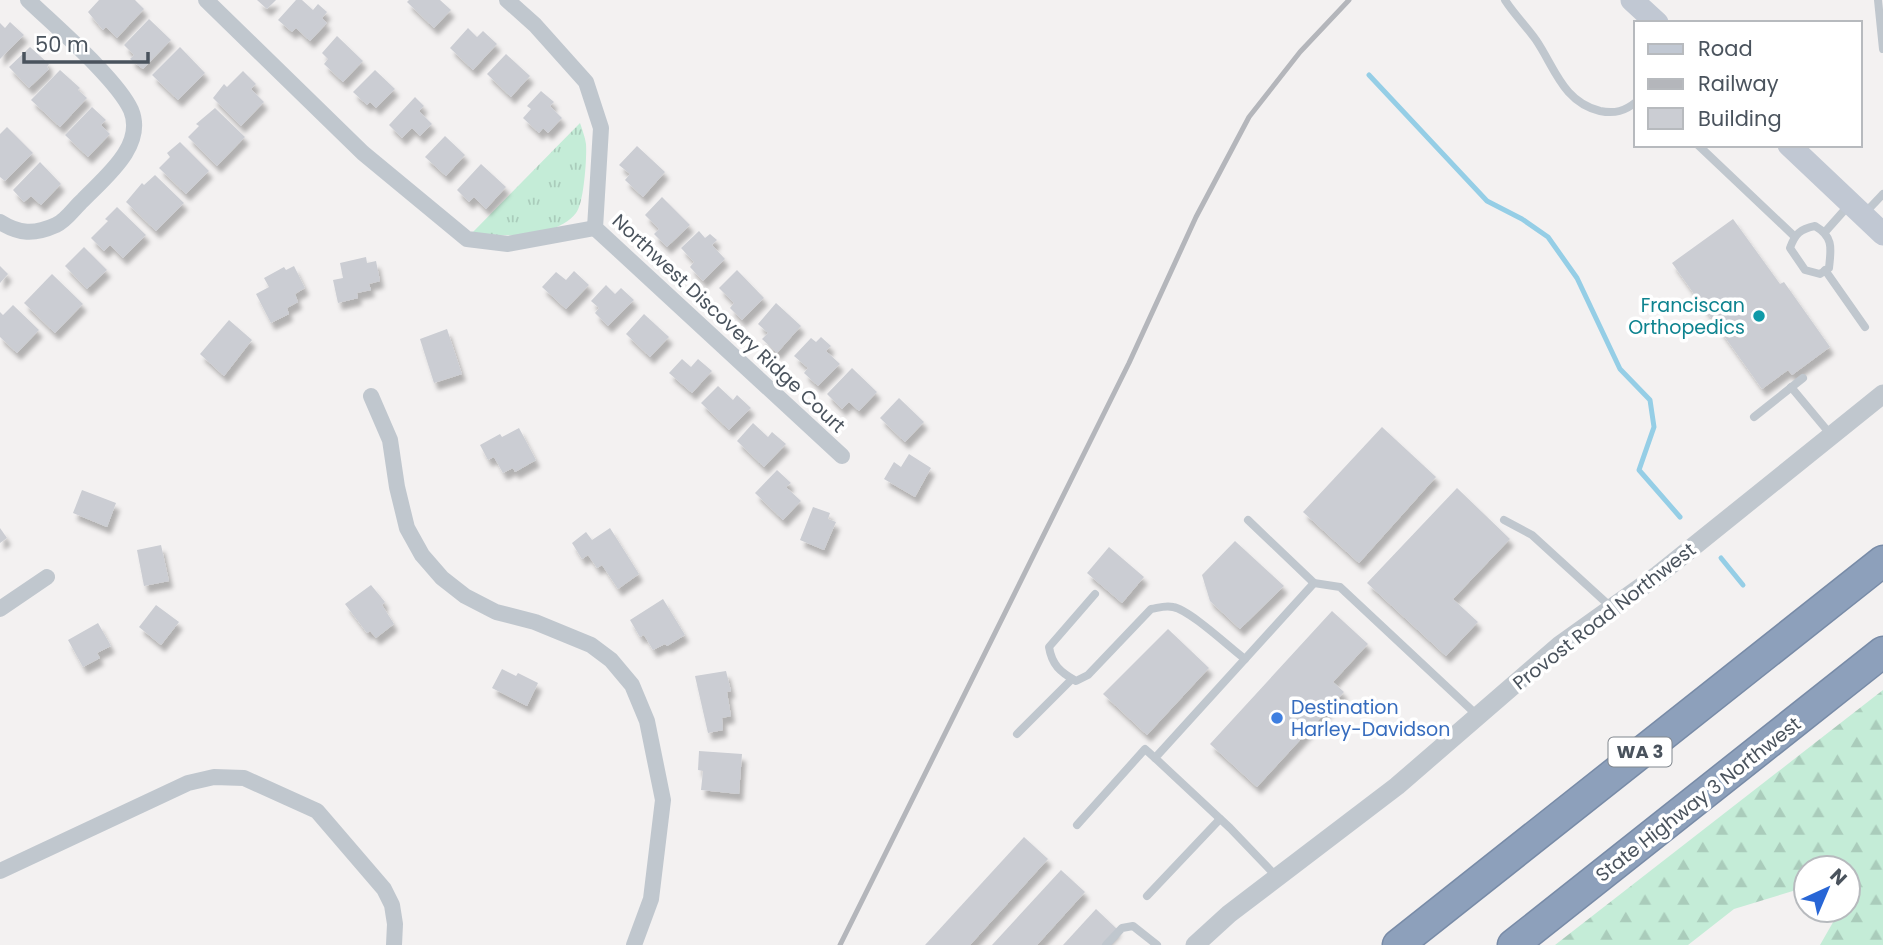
<svg xmlns="http://www.w3.org/2000/svg" width="1883" height="945" font-family="Poppins,sans-serif">
  <style>
    .forest { fill: url(#forest-firs) }
    .park { fill: url(#park-tufts) }
    .lines { fill: none; stroke-linecap: round; stroke-linejoin: round }
    .stream { stroke: #95cee6; stroke-width: 5 }
    .building { fill: #cbcdd3; filter: url(#shadow) }
    .motorway-casing { stroke: #788ba7; stroke-width: 33 }
    .service { stroke: #c0c7ce; stroke-width: 8 }
    .minor { stroke: #c0c7ce; stroke-width: 16 }
    .tertiary { stroke: #c0c7ce; stroke-width: 19 }
    .secondary { stroke: #c1c8d3; stroke-width: 23 }
    .motorway { stroke: #8da0bb; stroke-width: 30 }
    .rail { stroke: #b4b6bb; stroke-width: 5 }
    .culture-dot { fill: #0f9aa8; stroke: #fff; stroke-width: 2.5 }
    .shop-dot { fill: #3f7fe0; stroke: #fff; stroke-width: 2.5 }
    .labels { text-anchor: middle; stroke-width: 7; stroke-linejoin: round; paint-order: stroke }
    .shield { fill: #fff; stroke: #80878e; stroke-width: 2 }
    .shield-label { font-size: 18px; font-weight: bold; fill: #4a535d }
    .culture-label { font-size: 19px; fill: #0d838f; stroke: #fff; text-anchor: end }
    .street-label { font-size: 19px; fill: #4a535d; stroke: #fff }
    .shop-label { font-size: 19px; fill: #366cbe; stroke: #fff; text-anchor: start }
  </style>
  <defs>
    <pattern id="forest-firs" width="22" height="20" patternUnits="userSpaceOnUse" patternTransform="scale(1.75)"><rect width="22" height="20" fill="#c4ecd7"/><path d="M5 1l3.5 6h-7zM16 11l3.5 6h-7z" fill="#acb"/></pattern>
    <pattern id="park-tufts" width="24" height="20" patternUnits="userSpaceOnUse" patternTransform="scale(1.75)"><rect width="24" height="20" fill="#c4ecd7"/><path d="M3 7l-1-3M5 7V3M7 7l1-3M15 17l-1-3M17 17v-4M19 17l1-3" fill="none" stroke="#acb"/></pattern>
    <filter id="shadow"><feDropShadow dx="4" dy="7" stdDeviation="2" flood-color="#0004"/></filter>
  </defs>
  <rect width="100%" height="100%" fill="#f3f1f1"/>
  <polygon class="forest" points="1883,690 1883,945 1820,945 1840,910 1848,910 1848,868 1806,868 1806,887 1734,909 1688,945 1555,945"/>
  <path class="park" d="M 580,123 C 582,129 585,137 586,144 C 587,157 584,204 576,213 C 557,238 502,238 473,232 Z"/>
  <g class="lines">
    <g class="stream">
      <polyline points="1369,75 1487,201 1522,219 1548,237 1577,278 1620,369 1650,400 1654,427 1639,470 1680,517"/>
      <polyline points="1721,558 1743,585"/>
    </g>
  </g>
  <g class="building">
    <polygon points="99,0 135,0 144,9 117,38 106,27 103,30 88,12"/>
    <polygon points="257,0 276,0 267,9"/>
    <polygon points="296,0 302,0 313,10 318,4 327,12 322,18 327,23 310,41 296,28 292,32 278,20"/>
    <polygon points="409,0 440,0 451,10 434,28 407,2"/>
    <polygon points="149,19 171,40 143,69 130,59 134,55 124,45"/>
    <polygon points="10,22 24,35 0,59 0,23 5,28"/>
    <polygon points="468,28 477,37 483,31 497,44 473,70 450,48"/>
    <polygon points="337,36 363,61 343,82 324,64 328,59 322,53"/>
    <polygon points="30,47 49,64 47,67 49,69 29,88 9,67"/>
    <polygon points="180,47 205,73 178,100 152,75"/>
    <polygon points="506,54 530,76 511,97 487,74"/>
    <polygon points="60,70 80,88 78,90 87,98 60,127 31,100"/>
    <polygon points="375,70 395,89 376,108 370,102 367,105 353,92"/>
    <polygon points="243,71 256,84 251,89 264,102 241,126 213,98 224,84 227,87"/>
    <polygon points="541,91 554,102 550,106 562,118 548,133 543,128 539,133 523,118 531,109 527,106"/>
    <polygon points="415,97 424,106 419,111 432,124 420,136 412,128 402,138 389,125"/>
    <polygon points="92,107 106,120 101,125 110,134 88,157 65,135"/>
    <polygon points="215,108 245,137 217,166 188,137 199,126 196,124"/>
    <polygon points="7,127 33,153 5,181 0,177 0,134"/>
    <polygon points="445,136 465,155 446,176 425,157"/>
    <polygon points="180,142 209,171 186,194 159,168 170,157 167,153"/>
    <polygon points="637,146 665,172 643,197 625,180 630,174 619,165"/>
    <polygon points="40,162 61,184 41,205 31,196 24,202 13,190"/>
    <polygon points="481,164 506,187 486,209 474,197 469,202 457,190"/>
    <polygon points="155,175 184,203 156,231 126,202 142,183 144,185"/>
    <polygon points="662,197 690,225 667,247 654,234 659,229 645,215"/>
    <polygon points="117,207 146,235 123,258 110,245 104,251 91,238 108,221 105,219"/>
    <polygon points="1733,219 1780,284 1784,282 1830,347 1792,375 1788,370 1762,389 1672,263"/>
    <polygon points="699,231 705,238 710,234 717,240 712,245 725,259 703,281 690,267 694,262 681,248"/>
    <polygon points="84,247 107,270 87,289 65,266"/>
    <polygon points="366,257 367,263 376,261 380,281 369,284 371,290 357,293 358,298 338,303 333,280 343,278 340,263"/>
    <polygon points="0,266 8,274 0,283"/>
    <polygon points="294,266 305,288 295,294 298,302 287,308 289,314 271,323 256,294 269,287 264,278 284,267 286,270"/>
    <polygon points="737,270 764,298 742,320 730,308 734,303 719,288"/>
    <polygon points="574,271 589,285 566,309 542,287 556,272 566,280"/>
    <polygon points="52,274 83,304 55,333 24,303"/>
    <polygon points="606,285 615,294 621,288 634,300 608,326 595,313 599,308 591,301"/>
    <polygon points="776,303 801,326 777,353 762,339 768,333 758,324"/>
    <polygon points="13,305 39,330 17,353 0,337 0,312 3,315"/>
    <polygon points="644,314 669,337 650,357 626,334"/>
    <polygon points="229,320 252,340 224,376 200,354"/>
    <polygon points="447,329 462,374 434,383 420,339"/>
    <polygon points="821,337 831,346 826,351 840,364 818,386 804,373 808,368 794,356 811,338 816,342"/>
    <polygon points="682,359 691,367 698,359 712,371 692,393 669,373"/>
    <polygon points="852,368 877,392 859,411 849,402 842,409 827,394"/>
    <polygon points="718,386 733,400 737,395 751,408 729,430 701,403"/>
    <polygon points="899,398 924,422 905,442 880,418"/>
    <polygon points="753,423 768,437 772,432 786,444 764,467 737,441"/>
    <polygon points="1382,427 1436,477 1359,563 1303,512"/>
    <polygon points="519,428 536,460 515,472 513,468 503,473 494,457 488,460 480,445 500,434 502,437"/>
    <polygon points="909,454 931,468 915,497 884,479 894,462 901,467"/>
    <polygon points="777,470 791,483 786,487 801,501 783,520 755,493"/>
    <polygon points="1457,488 1510,539 1453,599 1478,622 1446,656 1367,583"/>
    <polygon points="82,490 116,503 107,527 73,513"/>
    <polygon points="813,507 830,513 828,519 836,522 824,550 800,540"/>
    <polygon points="0,528 7,538 0,543"/>
    <polygon points="610,528 639,574 618,589 602,565 597,568 588,555 582,559 572,543 586,532 592,540"/>
    <polygon points="1235,541 1284,586 1240,629 1210,601 1202,575"/>
    <polygon points="161,545 169,581 144,586 137,550"/>
    <polygon points="1109,547 1144,577 1122,603 1087,573"/>
    <polygon points="371,585 385,602 382,605 394,624 376,638 370,631 367,633 345,604"/>
    <polygon points="663,599 685,635 667,646 665,644 653,650 644,635 640,637 630,620"/>
    <polygon points="156,605 179,622 161,645 139,627"/>
    <polygon points="1332,611 1368,644 1333,682 1344,692 1257,787 1210,744"/>
    <polygon points="98,623 111,646 97,653 100,658 83,667 68,640"/>
    <polygon points="1168,629 1209,668 1147,735 1103,694"/>
    <polygon points="502,669 516,676 518,673 538,683 527,706 492,688"/>
    <polygon points="726,671 731,691 727,692 731,716 722,718 723,730 708,733 695,676"/>
    <polygon points="699,751 742,754 739,794 701,790 703,771 698,770"/>
    <polygon points="1024,837 1048,859 970,945 925,945"/>
    <polygon points="1061,870 1085,892 1037,945 992,945"/>
    <polygon points="1096,909 1117,929 1102,945 1063,945"/>
  </g>
  <g class="lines">
    <g class="motorway-casing">
      <g id="motorway">
        <polyline points="1398,945 1883,561"/>
        <polyline points="1513,945 1883,652"/>
      </g>
    </g>
    <g class="service">
      <path d="M 1505,0 C 1514,14 1526,26 1536,40 C 1555,68 1563,102 1600,111 C 1615,114 1625,111 1636,102"/>
      <polyline points="1878,0 1883,49"/>
      <polyline points="1698,145 1794,236"/>
      <polyline points="1865,213 1883,194"/>
      <path d="M 1815,226 C 1834,237 1831,249 1829,268 L 1820,274 L 1805,270 L 1790,248 C 1795,234 1800,229 1815,226 Z"/>
      <polyline points="1825,232 1849,205"/>
      <polyline points="1825,270 1865,327"/>
      <polyline points="1791,387 1831,435"/>
      <polyline points="1754,417 1803,378"/>
      <polyline points="1248,520 1314,583 1340,587 1478,716"/>
      <polyline points="1504,520 1532,535 1612,608"/>
      <path d="M 1095,594 L 1049,647 C 1052,665 1060,672 1076,681 L 1088,675 L 1151,609 C 1158,608 1165,605 1173,607 C 1190,610 1229,647 1245,659"/>
      <polyline points="1017,734 1072,679"/>
      <polyline points="1077,825 1145,749 1155,758"/>
      <polyline points="1277,877 1230,828 1155,758 1314,583"/>
      <polyline points="1147,896 1220,819"/>
      <polyline points="1106,945 1122,928 1133,926 1157,945"/>
    </g>
    <g class="minor">
      <polyline points="206,0 363,153 467,239 508,244 595,228"/>
      <polyline points="507,0 535,25 586,82 601,128 595,228 842,456"/>
      <path d="M 0,222 C 19,234 34,235 56,225 C 66,221 75,207 83,200 C 104,178 146,146 131,110 C 117,79 55,26 28,0"/>
      <polyline points="371,396 390,440 397,487 407,528 422,555 442,578 465,596 496,612 535,622 591,645 611,660 632,685 647,721 663,800 651,899 634,945"/>
      <polyline points="0,609 47,577"/>
      <polyline points="0,871 188,783 214,777 244,778 317,811 384,889 392,905 395,924 394,945"/>
    </g>
    <polyline class="tertiary" points="1195,945 1229,914 1397,786 1560,645 1658,575 1883,394"/>
    <g class="secondary">
      <polyline points="1632,0 1657,23"/>
      <polyline points="1789,145 1883,234"/>
    </g>
    <use href="#motorway" class="motorway"/>
    <polyline class="rail" points="840,945 1129,363 1196,217 1249,117 1300,52 1349,0"/>
  </g>
  <circle class="culture-dot" cx="1759" cy="316" r="7"/>
  <circle class="shop-dot" cx="1277" cy="718" r="7"/>
  <g class="labels">
    <rect class="shield" x="1608.5" y="737.5" width="63" height="29" rx="5"/>
    <g class="shield-label">
      <text x="1640" y="758">WA 3</text>
    </g>
    <g class="culture-label">
      <text x="1745" y="312">Franciscan<tspan x="1745" dy="22">Orthopedics</tspan></text>
    </g>
    <g class="street-label">
      <text transform="translate(729 323) rotate(43)" y="7">Northwest Discovery Ridge Court</text>
      <text transform="translate(1604 616) rotate(-38)" y="7">Provost Road Northwest</text>
      <text transform="translate(1698 799) rotate(-38)" y="7">State Highway 3 Northwest</text>
    </g>
    <g class="shop-label">
      <text x="1291" y="714">Destination<tspan x="1291" dy="22">Harley-Davidson</tspan></text>
    </g>
  </g>
  <rect x="1634" y="21" width="228" height="126" fill="#ffffff" stroke="#b7babe" stroke-width="2"/>
  <rect x="1648" y="44" width="35" height="10" fill="#c1c8d3" stroke="#b7babe" stroke-width="2"/>
  <text x="1698" y="56" font-size="21" fill="#4a535d">Road</text>
  <rect x="1648" y="79" width="35" height="10" fill="#b4b6bb" stroke="#b7babe" stroke-width="2"/>
  <text x="1698" y="91" font-size="21" fill="#4a535d">Railway</text>
  <rect x="1648" y="108" width="35" height="21" fill="#cbcdd3" stroke="#b7babe" stroke-width="2"/>
  <text x="1698" y="126" font-size="21" fill="#4a535d">Building</text>
  <g transform="translate(1827 889) rotate(44)"><circle r="33" fill="#ffffff" stroke="#b7babe" stroke-width="2"/>
  <path d="M0-5L12 26L0 18L-12 26Z" fill="#2866d6"/>
  <text y="-10" font-size="19" font-weight="bold" text-anchor="middle" fill="#4a535d">N</text>
  </g>
  <path d="M24 52v10h124v-10" fill="none" stroke="#4a535d" stroke-width="3.5"/>
  <text x="35" y="52" font-size="21" fill="#4a535d" stroke="#ffffff" stroke-width="5" paint-order="stroke">50 m</text>
</svg>
